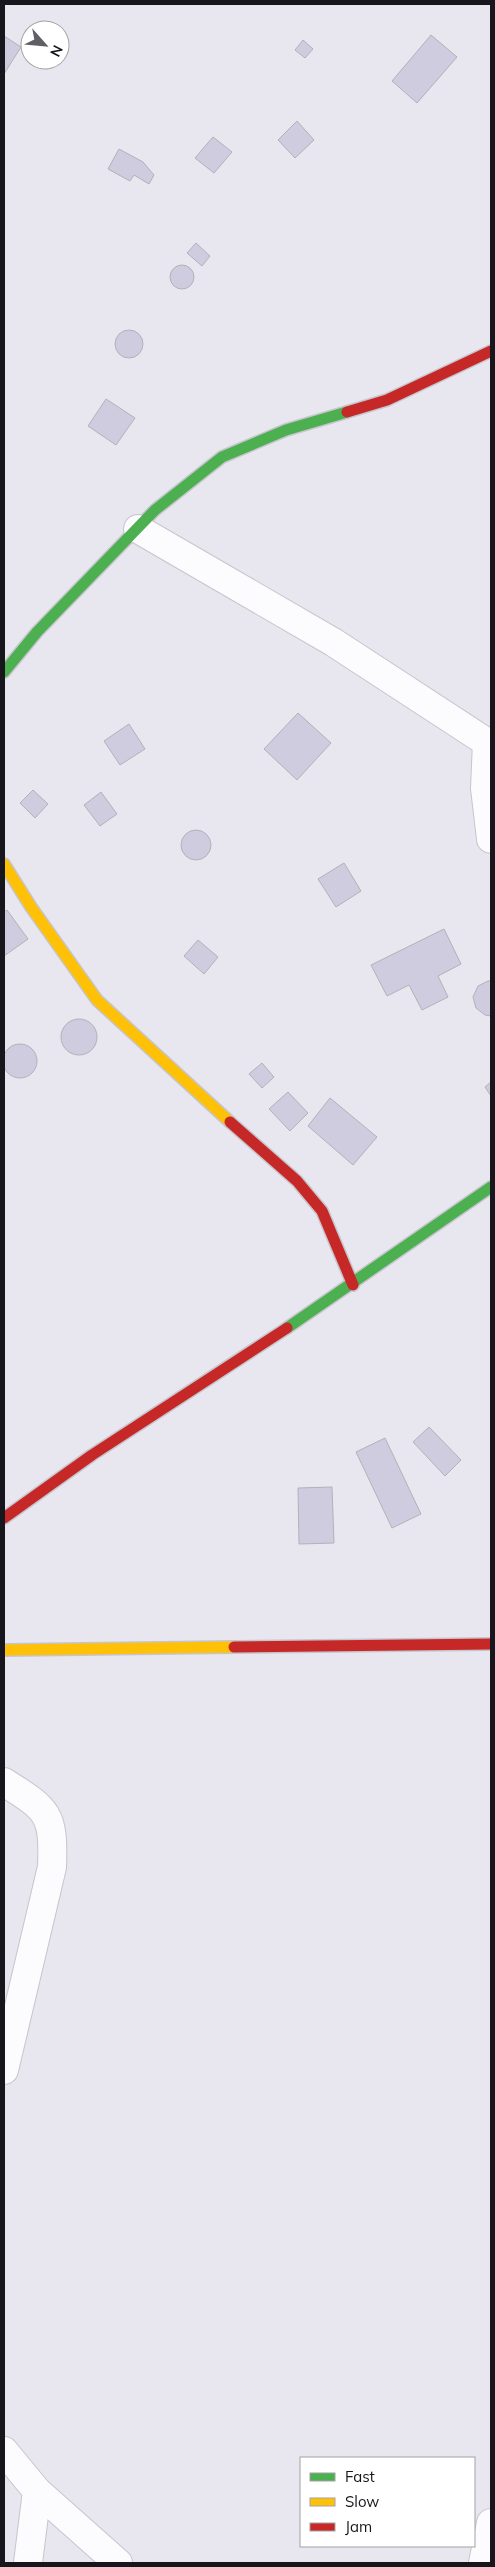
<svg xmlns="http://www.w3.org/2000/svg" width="495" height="2567" font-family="Mulish,sans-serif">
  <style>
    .building { fill: #cfcce0; stroke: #b2b1b8 }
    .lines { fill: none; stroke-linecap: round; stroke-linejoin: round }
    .street-casing { stroke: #c6c5cc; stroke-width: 30 }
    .fast-casing { stroke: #c6c5cc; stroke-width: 14 }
    .slow-casing { stroke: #c6c5cc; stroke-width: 14 }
    .jam-casing { stroke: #c6c5cc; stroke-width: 14 }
    .street { stroke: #fcfbfd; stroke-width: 28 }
    .fast { stroke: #4caf50; stroke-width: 11 }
    .slow { stroke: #ffc107; stroke-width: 11 }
    .jam { stroke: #c62828; stroke-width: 11 }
  </style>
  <rect width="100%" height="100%" fill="#e8e7f0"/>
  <g class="building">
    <polygon points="431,35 457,57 417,103 392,81"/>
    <polygon points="4,36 21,47 4,74"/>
    <polygon points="303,40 313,49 305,58 295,50"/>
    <polygon points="297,121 314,140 295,158 278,140"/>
    <polygon points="213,137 232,152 214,173 195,158"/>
    <polygon points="119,149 143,162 154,175 149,184 134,175 130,181 108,169"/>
    <polygon points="196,243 210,256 202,266 187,253"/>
    <circle cx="182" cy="277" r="12"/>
    <circle cx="129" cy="344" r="14"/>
    <polygon points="106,399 135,418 116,445 88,426"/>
    <polygon points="298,713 331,743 297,780 264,749"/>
    <polygon points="129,724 145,749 120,765 104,741"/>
    <polygon points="33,790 48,804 35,818 20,803"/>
    <polygon points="101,792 117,814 100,826 84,805"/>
    <circle cx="196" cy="845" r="15"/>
    <polygon points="344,863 361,891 336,907 318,879"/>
    <polygon points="7,910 28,939 4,956 4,912"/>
    <polygon points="444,929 461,964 438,976 448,997 422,1010 409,985 387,996 371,965"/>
    <polygon points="198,940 218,957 204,974 184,956"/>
    <polygon points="488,981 491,981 491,1016 485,1015 476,1008 473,997 478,986"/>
    <circle cx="79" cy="1037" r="18"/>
    <circle cx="20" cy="1061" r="17"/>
    <polygon points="262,1063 274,1077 262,1088 249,1074"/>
    <polygon points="491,1082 491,1096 485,1087"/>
    <polygon points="288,1092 308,1113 290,1131 269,1109"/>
    <polygon points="330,1098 377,1137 353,1165 308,1126"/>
    <polygon points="429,1427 461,1460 445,1476 413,1442"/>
    <polygon points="385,1438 421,1514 392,1528 356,1452"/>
    <polygon points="332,1487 334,1543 299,1544 298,1488"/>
  </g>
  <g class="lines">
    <g class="street-casing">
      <g id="street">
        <polyline points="138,529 333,642 491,745"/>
        <polyline points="487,742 485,788 491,839"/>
        <path d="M 4,1782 C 48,1810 54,1813 52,1867 L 4,2070"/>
        <polyline points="4,2451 37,2491 118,2563"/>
        <polyline points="28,2563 37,2491"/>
        <polyline points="483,2563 491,2523"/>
      </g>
    </g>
    <g class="fast-casing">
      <g id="fast">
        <polyline points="4,672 37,632 155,510 222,457 286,430 347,412"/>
        <polyline points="287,1328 491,1187"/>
      </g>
    </g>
    <g class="slow-casing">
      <g id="slow">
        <polyline points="4,864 31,907 97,1000 230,1122"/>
        <polyline points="4,1650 234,1647"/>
      </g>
    </g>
    <g class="jam-casing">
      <g id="jam">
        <polyline points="347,412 387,400 491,351"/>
        <polyline points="230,1122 297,1181 322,1211 353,1285"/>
        <polyline points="4,1518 92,1455 287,1328"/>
        <polyline points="234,1647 491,1644"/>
      </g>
    </g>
    <use href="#street" class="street"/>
    <use href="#fast" class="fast"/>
    <use href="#slow" class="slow"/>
    <use href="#jam" class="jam"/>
  </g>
  <rect width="495" height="2567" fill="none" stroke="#17161c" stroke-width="10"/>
  <rect x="300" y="2457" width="175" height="90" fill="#ffffff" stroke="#a2a2a4"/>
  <rect x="310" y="2473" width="25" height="8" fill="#4caf50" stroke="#a2a2a4"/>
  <text x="345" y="2482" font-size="15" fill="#17161c">Fast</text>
  <rect x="310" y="2498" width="25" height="8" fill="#ffc107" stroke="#a2a2a4"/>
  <text x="345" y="2507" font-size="15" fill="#17161c">Slow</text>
  <rect x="310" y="2523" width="25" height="8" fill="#c62828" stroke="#a2a2a4"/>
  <text x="345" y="2532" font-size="15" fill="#17161c">Jam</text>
  <g transform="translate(45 45) rotate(117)"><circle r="24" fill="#ffffff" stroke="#a2a2a4"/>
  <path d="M0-4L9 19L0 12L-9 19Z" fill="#605f66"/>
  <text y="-8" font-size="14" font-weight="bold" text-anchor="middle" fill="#17161c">N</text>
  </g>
</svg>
